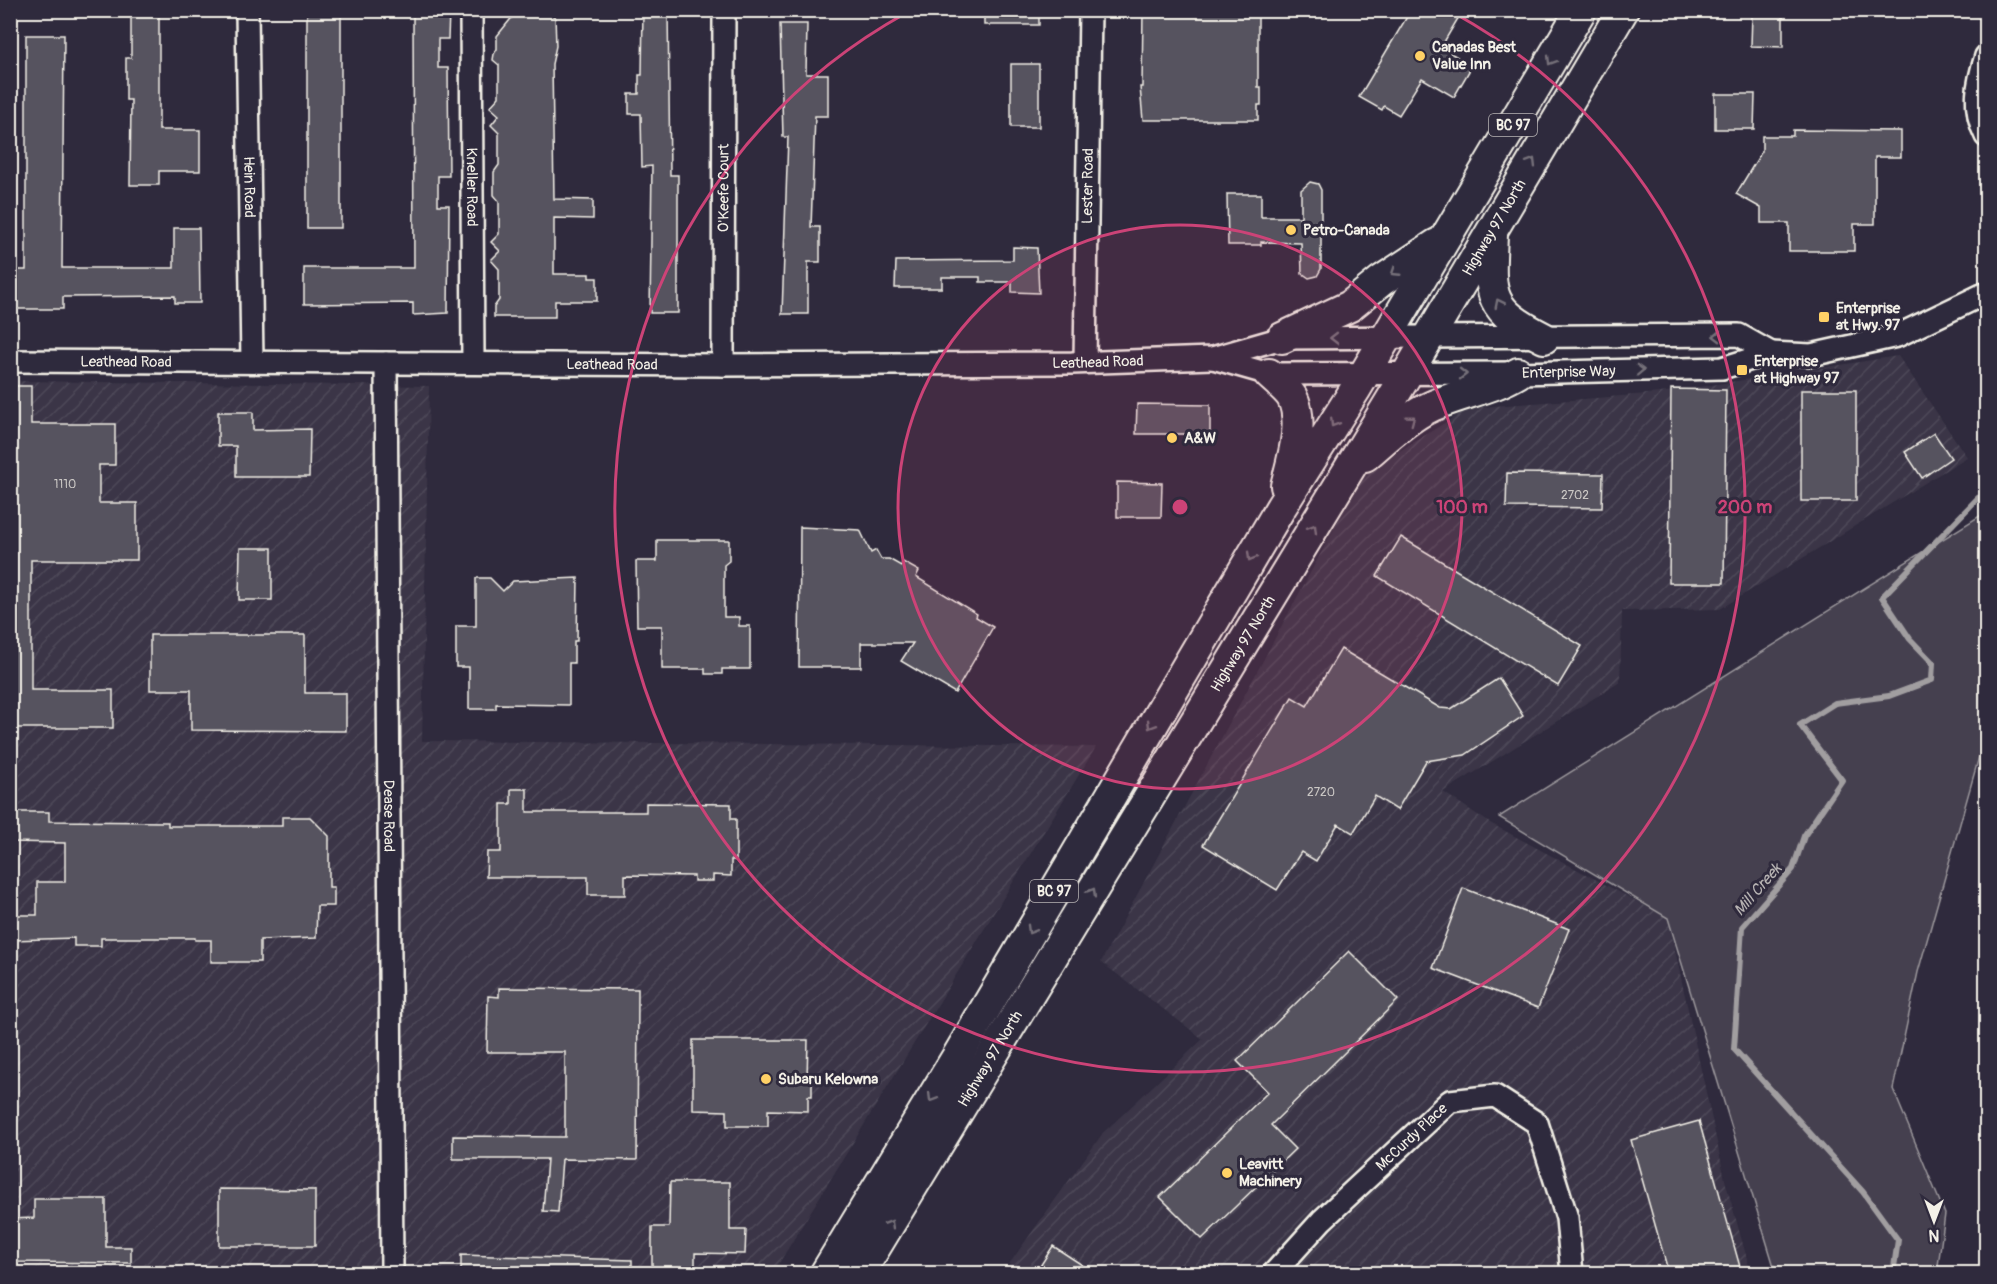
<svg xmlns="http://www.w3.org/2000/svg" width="1997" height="1284" font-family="Pangolin,sans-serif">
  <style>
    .industrial { fill: url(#industrial-furrows) }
    .green { fill: #454050; stroke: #9c989c; stroke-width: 1.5 }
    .forest { fill: url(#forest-crowns); stroke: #9c989c; stroke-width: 1.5 }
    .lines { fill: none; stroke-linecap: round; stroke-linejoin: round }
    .stream { stroke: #a19ea0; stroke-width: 6 }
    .building { fill: #56525f; stroke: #f4f1e8; stroke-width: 1.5 }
    .minor-casing { stroke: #f4f1e8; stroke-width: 26 }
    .highway-casing { stroke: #f4f1e8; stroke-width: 34 }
    .minor { stroke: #2f2a3d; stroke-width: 21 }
    .highway { stroke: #2f2a3d; stroke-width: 30 }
    .oneway { stroke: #747079 }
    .ring { fill: none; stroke: #cc4377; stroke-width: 3 }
    .poi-dot { fill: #ffd166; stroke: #2f2a3d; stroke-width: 2 }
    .labels { text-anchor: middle; stroke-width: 6; stroke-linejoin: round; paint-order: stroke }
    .number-label { font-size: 12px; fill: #ccc9c6 }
    .shield { fill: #2f2a3d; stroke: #b9b5b5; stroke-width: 1.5 }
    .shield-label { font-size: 14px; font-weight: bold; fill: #f4f1e8 }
    .poi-label { font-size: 15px; font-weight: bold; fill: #f4f1e8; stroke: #2f2a3d; text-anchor: start }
    .street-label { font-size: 15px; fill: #f4f1e8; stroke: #2f2a3d }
    .water-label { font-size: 16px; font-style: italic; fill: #b6b2b2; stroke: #2f2a3d }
    .centre { fill: #cc4377; stroke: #2f2a3d; stroke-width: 3 }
    .ring-label { font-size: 18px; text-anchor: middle; font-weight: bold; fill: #cc4377; stroke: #2f2a3d; stroke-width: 6; stroke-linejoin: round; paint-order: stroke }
  </style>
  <defs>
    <pattern id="industrial-furrows" width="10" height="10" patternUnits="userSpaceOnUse" patternTransform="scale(1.5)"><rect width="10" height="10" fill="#3b3647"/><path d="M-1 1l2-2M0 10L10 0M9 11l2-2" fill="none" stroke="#4e4a59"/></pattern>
    <pattern id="forest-crowns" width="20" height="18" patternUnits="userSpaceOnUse" patternTransform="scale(1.5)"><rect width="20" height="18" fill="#454050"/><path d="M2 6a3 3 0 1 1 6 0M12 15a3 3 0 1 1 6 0" fill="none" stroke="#605c69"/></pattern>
  </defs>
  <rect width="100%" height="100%" fill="#2f2a3d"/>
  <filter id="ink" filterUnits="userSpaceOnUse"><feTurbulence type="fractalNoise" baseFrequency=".0167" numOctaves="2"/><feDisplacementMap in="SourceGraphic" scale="12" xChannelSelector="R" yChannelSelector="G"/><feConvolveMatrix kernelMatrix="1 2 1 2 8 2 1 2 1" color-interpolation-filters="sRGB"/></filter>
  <g filter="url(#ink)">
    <g class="industrial">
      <polygon points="1898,356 1967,457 1720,609 1622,611 1620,682 1443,792 1490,823 1668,918 1726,1184 1751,1273 1002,1274 1103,1133 1203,1039 1101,962 1364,473 1469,408 1660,393"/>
      <polygon points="11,381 429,386 422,741 1096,747 773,1273 11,1274"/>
    </g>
    <polygon class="green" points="1986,512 1986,732 1918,972 1893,1089 1945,1214 1937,1273 1776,1273 1668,918 1499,817"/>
    <polygon class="forest" points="1986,350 1986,420 1980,414 1981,364"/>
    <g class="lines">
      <polyline class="stream" points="1893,1274 1898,1240 1863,1192 1734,1049 1742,927 1793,869 1804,836 1842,780 1800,725 1835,703 1889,696 1932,680 1933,663 1910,639 1882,597 1978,498"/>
    </g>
    <g class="building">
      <polygon points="131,10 159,10 159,130 200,130 200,171 159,171 159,185 130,185 131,100 126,100 126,58 131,58"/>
      <rect x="307" y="10" width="34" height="218"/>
      <polygon points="413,10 449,11 448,39 438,39 438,68 448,68 449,176 438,176 438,205 449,205 448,313 413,315 413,303 304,304 304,268 414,268"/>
      <polygon points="518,10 553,10 553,16 555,16 556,46 552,64 554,199 593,200 593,219 554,218 554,274 589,274 589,278 597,278 597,301 555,301 555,317 494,317 494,307 499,300 499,269 491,260 500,251 491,242 499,234 499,201 494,195 494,172 499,165 499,133 491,125 499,115 490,107 499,97 499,65 493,60 494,54 497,49 497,36"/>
      <polygon points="643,10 668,10 670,175 678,175 678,313 650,313 652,166 642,167 641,114 629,114 629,94 639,94 639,75 642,75"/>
      <rect x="984" y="10" width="55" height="15"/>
      <polygon points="1143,10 1258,10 1258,87 1261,87 1261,105 1258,105 1258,120 1143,120 1140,87 1142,87"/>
      <polygon points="1411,10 1463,10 1441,47 1472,66 1454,97 1422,78 1399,115 1384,106 1382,110 1359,97"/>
      <polygon points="1752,15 1783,15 1783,47 1751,46"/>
      <polygon points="780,24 807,24 806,74 828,74 828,116 815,116 811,227 820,227 820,262 808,262 808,314 782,314 788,137 783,137"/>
      <polygon points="26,35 64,35 62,268 174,268 174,228 199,228 200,303 175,303 175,296 63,297 63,309 10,309 10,270 26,270"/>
      <rect x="1011" y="64" width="28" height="63"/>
      <polygon points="1715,94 1755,94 1754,129 1715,129"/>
      <polygon points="1793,130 1901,131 1901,157 1875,157 1875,224 1854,224 1854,251 1789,251 1789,223 1761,223 1761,208 1736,194 1762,151 1762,136 1793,136"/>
      <polygon points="1310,182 1318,184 1321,190 1321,269 1317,276 1309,278 1302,273 1301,243 1261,242 1261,245 1228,245 1227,194 1261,194 1261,217 1301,217 1301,190"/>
      <polygon points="1013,247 1037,248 1039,293 1012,292 1012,282 980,282 980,277 942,277 942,288 895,288 896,261 1013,260"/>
      <polygon points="10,386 31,386 31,424 115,424 115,465 99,465 99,503 137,503 137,560 31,560 31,690 113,690 113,728 10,728"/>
      <polygon points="1671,389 1726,390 1724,583 1669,583"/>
      <rect x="1801" y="390" width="55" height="111"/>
      <polygon points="1137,404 1210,405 1210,434 1136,434"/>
      <polygon points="218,412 253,412 253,430 310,429 309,477 236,477 236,446 218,446"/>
      <polygon points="1934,433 1951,458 1922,478 1905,452"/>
      <polygon points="1507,473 1603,474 1602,508 1506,507"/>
      <polygon points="1117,482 1162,483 1161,517 1117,517"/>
      <polygon points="800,527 860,530 871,553 876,550 881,559 889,559 901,566 903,562 919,571 916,577 977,614 976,617 993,627 955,693 901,661 913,643 861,643 861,667 799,667"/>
      <polygon points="1401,537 1582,646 1558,686 1377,576"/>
      <polygon points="657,540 729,540 729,561 724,565 724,617 739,617 739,626 750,626 750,669 722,669 722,674 705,674 705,669 662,669 662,626 637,626 636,561 657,561"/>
      <polygon points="240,548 272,548 272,600 239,600"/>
      <polygon points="476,578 490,578 503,591 513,581 578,578 577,641 574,641 574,663 569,663 569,705 496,704 496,709 469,709 469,667 456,667 456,626 476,626"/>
      <polygon points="150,635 305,635 305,693 346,693 346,731 191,730 191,690 150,690"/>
      <polygon points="1341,649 1440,708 1451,709 1499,678 1523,716 1465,755 1426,761 1397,810 1375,796 1353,833 1338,824 1316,861 1301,852 1277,890 1203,845 1292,697 1307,706"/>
      <polygon points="511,789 527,789 527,812 646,812 646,803 731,804 731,819 736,819 736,860 731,860 731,876 713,875 713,881 694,881 694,876 625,875 625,895 588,895 588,877 486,877 487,852 501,852 501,804 511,804"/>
      <polygon points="10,812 49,812 49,821 168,822 168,826 282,826 282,817 310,817 329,836 329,887 334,887 334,906 317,906 316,938 260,940 260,962 211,962 211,940 195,940 195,938 101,938 101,946 74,946 74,938 13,940 14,915 37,915 37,882 65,882 65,843 10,842"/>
      <polygon points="1463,888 1569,929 1538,1008 1433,968"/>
      <polygon points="1349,951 1398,1000 1271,1125 1295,1149 1202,1239 1160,1197 1268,1092 1237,1061"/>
      <polygon points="499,988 638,989 637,1160 562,1159 558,1212 543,1211 547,1159 453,1159 453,1136 565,1137 565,1052 487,1052 488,996 499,997"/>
      <polygon points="693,1040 808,1040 807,1079 812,1079 812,1096 808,1096 808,1111 768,1110 768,1126 727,1126 727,1111 693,1110"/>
      <polygon points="1699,1121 1742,1274 1669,1274 1631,1140"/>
      <polygon points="670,1182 730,1182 730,1230 746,1230 745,1254 695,1253 695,1274 652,1274 652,1227 669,1227"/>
      <polygon points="219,1189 315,1190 315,1246 219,1246"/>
      <polygon points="34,1199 106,1199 106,1247 131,1247 131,1263 10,1262 10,1219 34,1218"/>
      <polygon points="1053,1246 1096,1274 1035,1274"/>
      <polygon points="461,1255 632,1260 632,1274 461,1274"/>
    </g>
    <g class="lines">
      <g class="minor-casing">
        <g id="minor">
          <path id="s1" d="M 247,10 L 252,362"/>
          <path id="s2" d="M 471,10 L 473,363"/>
          <path d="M 1986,56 C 1977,84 1972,108 1986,136"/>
          <path id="s3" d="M 1213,358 L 1269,374 L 1518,373 L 1722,368 L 1771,353 L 1811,355 L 1897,336 L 1986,293"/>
          <path id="s4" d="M 10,361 L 723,365 L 1072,363 L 1212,358 L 1282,338 L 1739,335 L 1771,353"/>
          <path id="s5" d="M 1085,362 L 1090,10"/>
          <path id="s6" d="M 386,363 L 392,1268"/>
          <path id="s7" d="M 723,365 L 724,10"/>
          <path id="s8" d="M 1273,1274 L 1322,1220 L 1450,1101 L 1495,1096 L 1537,1123 L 1567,1218 L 1572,1274"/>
        </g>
      </g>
      <g class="highway-casing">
        <g id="highway">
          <path d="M 1492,235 C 1489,296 1487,309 1544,338"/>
          <polyline points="1282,338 1350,306 1381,281 1437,244"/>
          <path d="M 1269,374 C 1276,381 1287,389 1292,397 C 1305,422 1292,461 1286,486"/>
          <path d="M 1365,456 C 1383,441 1402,422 1424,410 C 1454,394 1488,391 1518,373"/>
          <polyline points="825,1274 957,1057 1281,507 1355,390 1581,10"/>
          <path id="s9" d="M 859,1274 L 1407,374 L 1623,10"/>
        </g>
      </g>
      <use href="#minor" class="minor"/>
      <use href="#highway" class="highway"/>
    </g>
    <defs><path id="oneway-chevron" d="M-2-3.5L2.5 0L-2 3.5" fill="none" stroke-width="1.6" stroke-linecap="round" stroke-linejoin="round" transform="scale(1.5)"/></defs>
    <g class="oneway">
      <use href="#oneway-chevron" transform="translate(1551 61) rotate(121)"/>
      <use href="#oneway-chevron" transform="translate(1532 162) rotate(-59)"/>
      <use href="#oneway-chevron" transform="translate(1395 272) rotate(147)"/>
      <use href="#oneway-chevron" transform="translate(1499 303) rotate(-117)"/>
      <use href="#oneway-chevron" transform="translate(1717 336) rotate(179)"/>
      <use href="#oneway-chevron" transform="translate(1334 338) rotate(180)"/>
      <use href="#oneway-chevron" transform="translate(1640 370) rotate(-2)"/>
      <use href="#oneway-chevron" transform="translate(1463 374)"/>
      <use href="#oneway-chevron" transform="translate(1411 419) rotate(-37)"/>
      <use href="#oneway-chevron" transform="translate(1334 423) rotate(122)"/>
      <use href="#oneway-chevron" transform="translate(1313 528) rotate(-59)"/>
      <use href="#oneway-chevron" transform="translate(1251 557) rotate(121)"/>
      <use href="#oneway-chevron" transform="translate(1151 725) rotate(121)"/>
      <use href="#oneway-chevron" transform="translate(1092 892) rotate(-59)"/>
      <use href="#oneway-chevron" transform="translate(1031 930) rotate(120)"/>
      <use href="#oneway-chevron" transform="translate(932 1098) rotate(121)"/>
      <use href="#oneway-chevron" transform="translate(890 1224) rotate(-59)"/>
    </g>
  </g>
  <circle cx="1180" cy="507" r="282" fill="#cc4377" fill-opacity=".12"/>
  <g class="ring">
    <circle cx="1180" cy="507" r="282"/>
    <path d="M1454 13A565 565 0 1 1 906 13"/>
  </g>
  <g class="poi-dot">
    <circle cx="1420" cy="56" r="6"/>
    <circle cx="1291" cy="230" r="6"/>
    <rect x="1818" y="311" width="12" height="12" rx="3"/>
    <rect x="1736" y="364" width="12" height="12" rx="3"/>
    <circle cx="1172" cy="438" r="6"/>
    <circle cx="766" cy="1079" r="6"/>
    <circle cx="1227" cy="1173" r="6"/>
  </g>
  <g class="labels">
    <g class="number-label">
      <text x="65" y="488">1110</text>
      <text x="1575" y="499">2702</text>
      <text x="1321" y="796">2720</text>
    </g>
    <g class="shield">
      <rect x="1489" y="114" width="48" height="22" rx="4.5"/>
      <rect x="1030" y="880" width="48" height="22" rx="4.5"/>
    </g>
    <g class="shield-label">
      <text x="1513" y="130">BC 97</text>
      <text x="1054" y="896">BC 97</text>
    </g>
    <g class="poi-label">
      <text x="1432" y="52">Canadas Best<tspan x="1432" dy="17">Value Inn</tspan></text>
      <text x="1303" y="235">Petro-Canada</text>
      <text x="1836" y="313">Enterprise<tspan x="1836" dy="17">at Hwy. 97</tspan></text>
      <text x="1754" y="366">Enterprise<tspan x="1754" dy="17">at Highway 97</tspan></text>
      <text x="1184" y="443">A&amp;W</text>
      <text x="778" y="1084">Subaru Kelowna</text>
      <text x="1239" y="1169">Leavitt<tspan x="1239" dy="17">Machinery</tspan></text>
    </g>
    <g class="street-label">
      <text dy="5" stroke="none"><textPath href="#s1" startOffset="177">Hein Road</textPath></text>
      <text dy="5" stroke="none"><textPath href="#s5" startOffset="176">Lester Road</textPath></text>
      <text dy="5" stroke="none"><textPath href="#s2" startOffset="177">Kneller Road</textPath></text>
      <text dy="5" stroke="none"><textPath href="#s7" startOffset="177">O'Keefe Court</textPath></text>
      <text dy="5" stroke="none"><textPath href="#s9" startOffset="1224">Highway 97 North</textPath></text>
      <text dy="5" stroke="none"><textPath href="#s4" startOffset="116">Leathead Road</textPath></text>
      <text dy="5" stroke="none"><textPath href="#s4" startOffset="1088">Leathead Road</textPath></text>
      <text dy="5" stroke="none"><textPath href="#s4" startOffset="602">Leathead Road</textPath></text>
      <text dy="5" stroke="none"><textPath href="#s3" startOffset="358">Enterprise Way</textPath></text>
      <text dy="5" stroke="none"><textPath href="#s9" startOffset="738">Highway 97 North</textPath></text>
      <text dy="5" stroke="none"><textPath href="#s6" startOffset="453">Dease Road</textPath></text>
      <text dy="5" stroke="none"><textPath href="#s9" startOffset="252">Highway 97 North</textPath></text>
      <text dy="5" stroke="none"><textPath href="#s8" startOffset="195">McCurdy Place</textPath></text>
    </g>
    <g class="water-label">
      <text transform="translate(1757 889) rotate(-49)" y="6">Mill Creek</text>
    </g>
  </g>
  <circle cx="1180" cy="507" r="9" class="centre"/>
  <g class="ring-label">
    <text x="1462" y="513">100 m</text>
    <text x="1745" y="513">200 m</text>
  </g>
  <rect width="1997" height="1284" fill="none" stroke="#2f2a3d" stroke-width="36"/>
  <rect x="18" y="18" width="1961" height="1248" fill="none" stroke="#f4f1e8" stroke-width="2" filter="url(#ink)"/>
  <g transform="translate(1934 1221) rotate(180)" stroke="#2f2a3d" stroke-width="4.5" paint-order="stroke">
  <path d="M0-4.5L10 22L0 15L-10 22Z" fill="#f4f1e8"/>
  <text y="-9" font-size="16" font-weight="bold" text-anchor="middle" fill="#f4f1e8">N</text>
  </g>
</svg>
